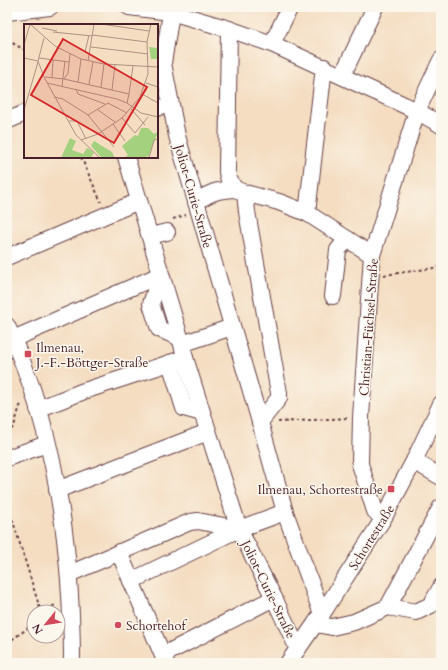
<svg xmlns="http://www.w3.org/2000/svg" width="448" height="670" font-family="Cardo,serif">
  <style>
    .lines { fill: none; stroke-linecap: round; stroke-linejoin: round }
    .minor-casing { stroke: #643c42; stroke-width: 18 }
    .path { stroke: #643c42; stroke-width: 2; stroke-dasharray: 3 3; stroke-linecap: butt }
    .minor { stroke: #fff; stroke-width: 16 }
    .poi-dot { fill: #d1495b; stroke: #fbf7ec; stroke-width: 1.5 }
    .labels { text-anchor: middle; stroke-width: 3; stroke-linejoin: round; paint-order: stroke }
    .street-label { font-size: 13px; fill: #4a1f2b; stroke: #fbf7ec }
    .poi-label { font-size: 13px; fill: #4a1f2b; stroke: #fbf7ec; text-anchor: start }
    .inset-road { fill: none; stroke: #b09185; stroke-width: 1 }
    .view { fill: #d62828; fill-opacity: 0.15; stroke: #d62828; stroke-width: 2 }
    .inset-edge { fill: none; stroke: #4a1f2b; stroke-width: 2 }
  </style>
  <rect width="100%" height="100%" fill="#fbf7ec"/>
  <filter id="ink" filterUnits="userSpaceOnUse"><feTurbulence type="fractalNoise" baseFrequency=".025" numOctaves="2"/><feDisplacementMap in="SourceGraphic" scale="8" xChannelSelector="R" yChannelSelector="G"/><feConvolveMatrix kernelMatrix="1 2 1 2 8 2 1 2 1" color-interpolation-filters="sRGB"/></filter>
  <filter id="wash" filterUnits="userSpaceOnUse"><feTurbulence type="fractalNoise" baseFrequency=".012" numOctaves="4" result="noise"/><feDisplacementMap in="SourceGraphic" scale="16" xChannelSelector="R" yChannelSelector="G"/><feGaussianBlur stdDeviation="0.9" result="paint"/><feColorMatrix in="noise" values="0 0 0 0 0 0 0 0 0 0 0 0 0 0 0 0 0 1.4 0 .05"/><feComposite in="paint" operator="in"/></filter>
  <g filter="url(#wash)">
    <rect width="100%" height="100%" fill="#f4ddc1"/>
  </g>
  <g filter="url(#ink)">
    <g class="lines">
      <g class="minor-casing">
        <g id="minor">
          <polyline points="129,7 171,12 229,29 272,44 417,111 441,125"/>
          <polyline points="172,7 163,63 177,136 260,422 285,512 322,614"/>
          <polyline points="7,12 50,7"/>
          <polyline points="229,29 227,172 229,180 235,189 245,193 279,202 307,213 372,255"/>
          <polyline points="272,44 290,7"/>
          <polyline points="342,76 375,7"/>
          <polyline points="157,108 159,107"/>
          <polyline points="7,121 25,113"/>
          <polyline points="126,157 182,344 185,358 239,529 274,598 298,649"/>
          <polyline points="245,193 247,212 279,393 279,398 260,422"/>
          <path d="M 196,202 C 211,192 217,190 235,189"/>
          <polyline points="307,213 324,67"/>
          <polyline points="150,236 167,232"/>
          <polyline points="7,257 139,201"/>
          <polyline points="160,275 151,304 159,329 180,338"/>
          <polyline points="333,296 338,250 347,239"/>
          <path d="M 7,326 C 56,430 72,550 72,663"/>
          <polyline points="13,339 160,275"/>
          <polyline points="182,344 232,327"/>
          <polyline points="170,363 184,408 202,413"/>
          <polyline points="38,409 84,391 185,358"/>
          <polyline points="7,458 47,444"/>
          <polyline points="414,461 441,477"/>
          <polyline points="57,490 208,432"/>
          <polyline points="383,519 375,511 360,464 361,417 372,255 417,111 441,60"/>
          <polyline points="119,552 166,663"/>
          <polyline points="69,574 190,522 198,521 239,529"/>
          <polyline points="131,581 239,529 285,512"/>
          <polyline points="388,607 441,507"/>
          <polyline points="317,621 321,625 332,627 354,622 388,607 416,612 431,605 441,587"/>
          <polyline points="163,655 274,598"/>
          <polyline points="288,663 322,614 383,519 414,461 441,404"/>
        </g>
      </g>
      <g class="path">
        <polyline points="7,33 8,39 7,39"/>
        <polyline points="8,39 14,44 25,50"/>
        <polyline points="81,157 101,202"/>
        <polyline points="173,219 186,215"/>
        <polyline points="384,275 441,267"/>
        <polyline points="278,422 348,418"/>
        <polyline points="7,434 14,426 20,406 23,404"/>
        <polyline points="7,502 41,612"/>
        <polyline points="49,612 53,606 57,605"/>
        <polyline points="7,643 34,624"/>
      </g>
      <use href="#minor" class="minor"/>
    </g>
  </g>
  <g class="poi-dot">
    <rect x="24" y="350" width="8" height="8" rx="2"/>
    <rect x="387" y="485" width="8" height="8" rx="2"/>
    <circle cx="118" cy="625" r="4"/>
  </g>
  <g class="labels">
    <g class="street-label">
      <text transform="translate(194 196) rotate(74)" y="5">Joliot-Curie-Straße</text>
      <text transform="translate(368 327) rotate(-86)" y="5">Christian-Füchsel-Straße</text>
      <text transform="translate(371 537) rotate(-58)" y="5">Schortestraße</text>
      <text transform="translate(269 589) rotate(64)" y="5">Joliot-Curie-Straße</text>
    </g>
    <g class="poi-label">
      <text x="36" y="352">Ilmenau,<tspan x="36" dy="15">J.-F.-Böttger-Straße</tspan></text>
      <text x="383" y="494" text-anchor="end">Ilmenau, Schortestraße</text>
      <text x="126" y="630">Schortehof</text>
    </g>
  </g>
  <g transform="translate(24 24)">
    <rect width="134" height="134" fill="#f4ddc1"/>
    <path d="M 125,23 L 134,24 L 134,35 L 127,35 ZM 117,104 L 124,104 L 130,110 L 134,108 L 124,134 L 123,131 L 122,134 L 100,134 L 104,131 L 98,122 L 111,111 L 114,112 ZM 46,114 L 52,117 L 48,126 L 59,130 L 63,124 L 70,128 L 67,134 L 37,134 ZM 70,117 L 88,128 L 91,134 L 78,134 L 67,122 Z" fill="#a3d17e"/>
    <path class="inset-road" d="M 6,0 L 31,22 L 57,35 L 80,40 L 134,43M 77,0 L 125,7M 18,4 L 33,7M 29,8 L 68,12M 68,11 L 123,18M 20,14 L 14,37 L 20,53 L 52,111 L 76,134M 0,21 L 6,0M 67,23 L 124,30M 61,28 L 65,11M 0,34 L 14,37M 15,34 L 45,38M 64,37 L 70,0M 21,53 L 40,55 L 105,70 L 103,79M 28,54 L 29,36M 40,55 L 44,49 L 46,30M 54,58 L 57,35M 23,59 L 93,75 L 103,79 L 117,89 L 134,93M 122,59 L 134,63M 65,60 L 69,38M 38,62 L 41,37M 77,63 L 80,40M 52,65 L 54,70 L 81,80M 88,66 L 91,41M 105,70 L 109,42M 118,70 L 134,79M 30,73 L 39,75 L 64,91 L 90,123M 107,85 L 121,101M 0,86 L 14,38M 74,86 L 91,98M 64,91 L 84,79 L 103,89M 98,94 L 111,109 L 124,93M 45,97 L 53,97 L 62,115M 89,100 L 101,117M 57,116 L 74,110 L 98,94 L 116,73 L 124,50 L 123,18 L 127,0M 125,134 L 130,116 L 134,115"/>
    <path class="view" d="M 39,15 L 123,63 L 90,119 L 7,71 Z"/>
    <rect width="134" height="134" class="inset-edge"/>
  </g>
  <rect width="448" height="670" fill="none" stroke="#fbf7ec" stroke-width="24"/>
  <g transform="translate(46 624) rotate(240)"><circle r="19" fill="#fbf7ec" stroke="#b4a19f"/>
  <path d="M0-3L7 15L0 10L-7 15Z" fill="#d1495b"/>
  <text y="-6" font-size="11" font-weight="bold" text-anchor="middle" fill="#4a1f2b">N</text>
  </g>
</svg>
